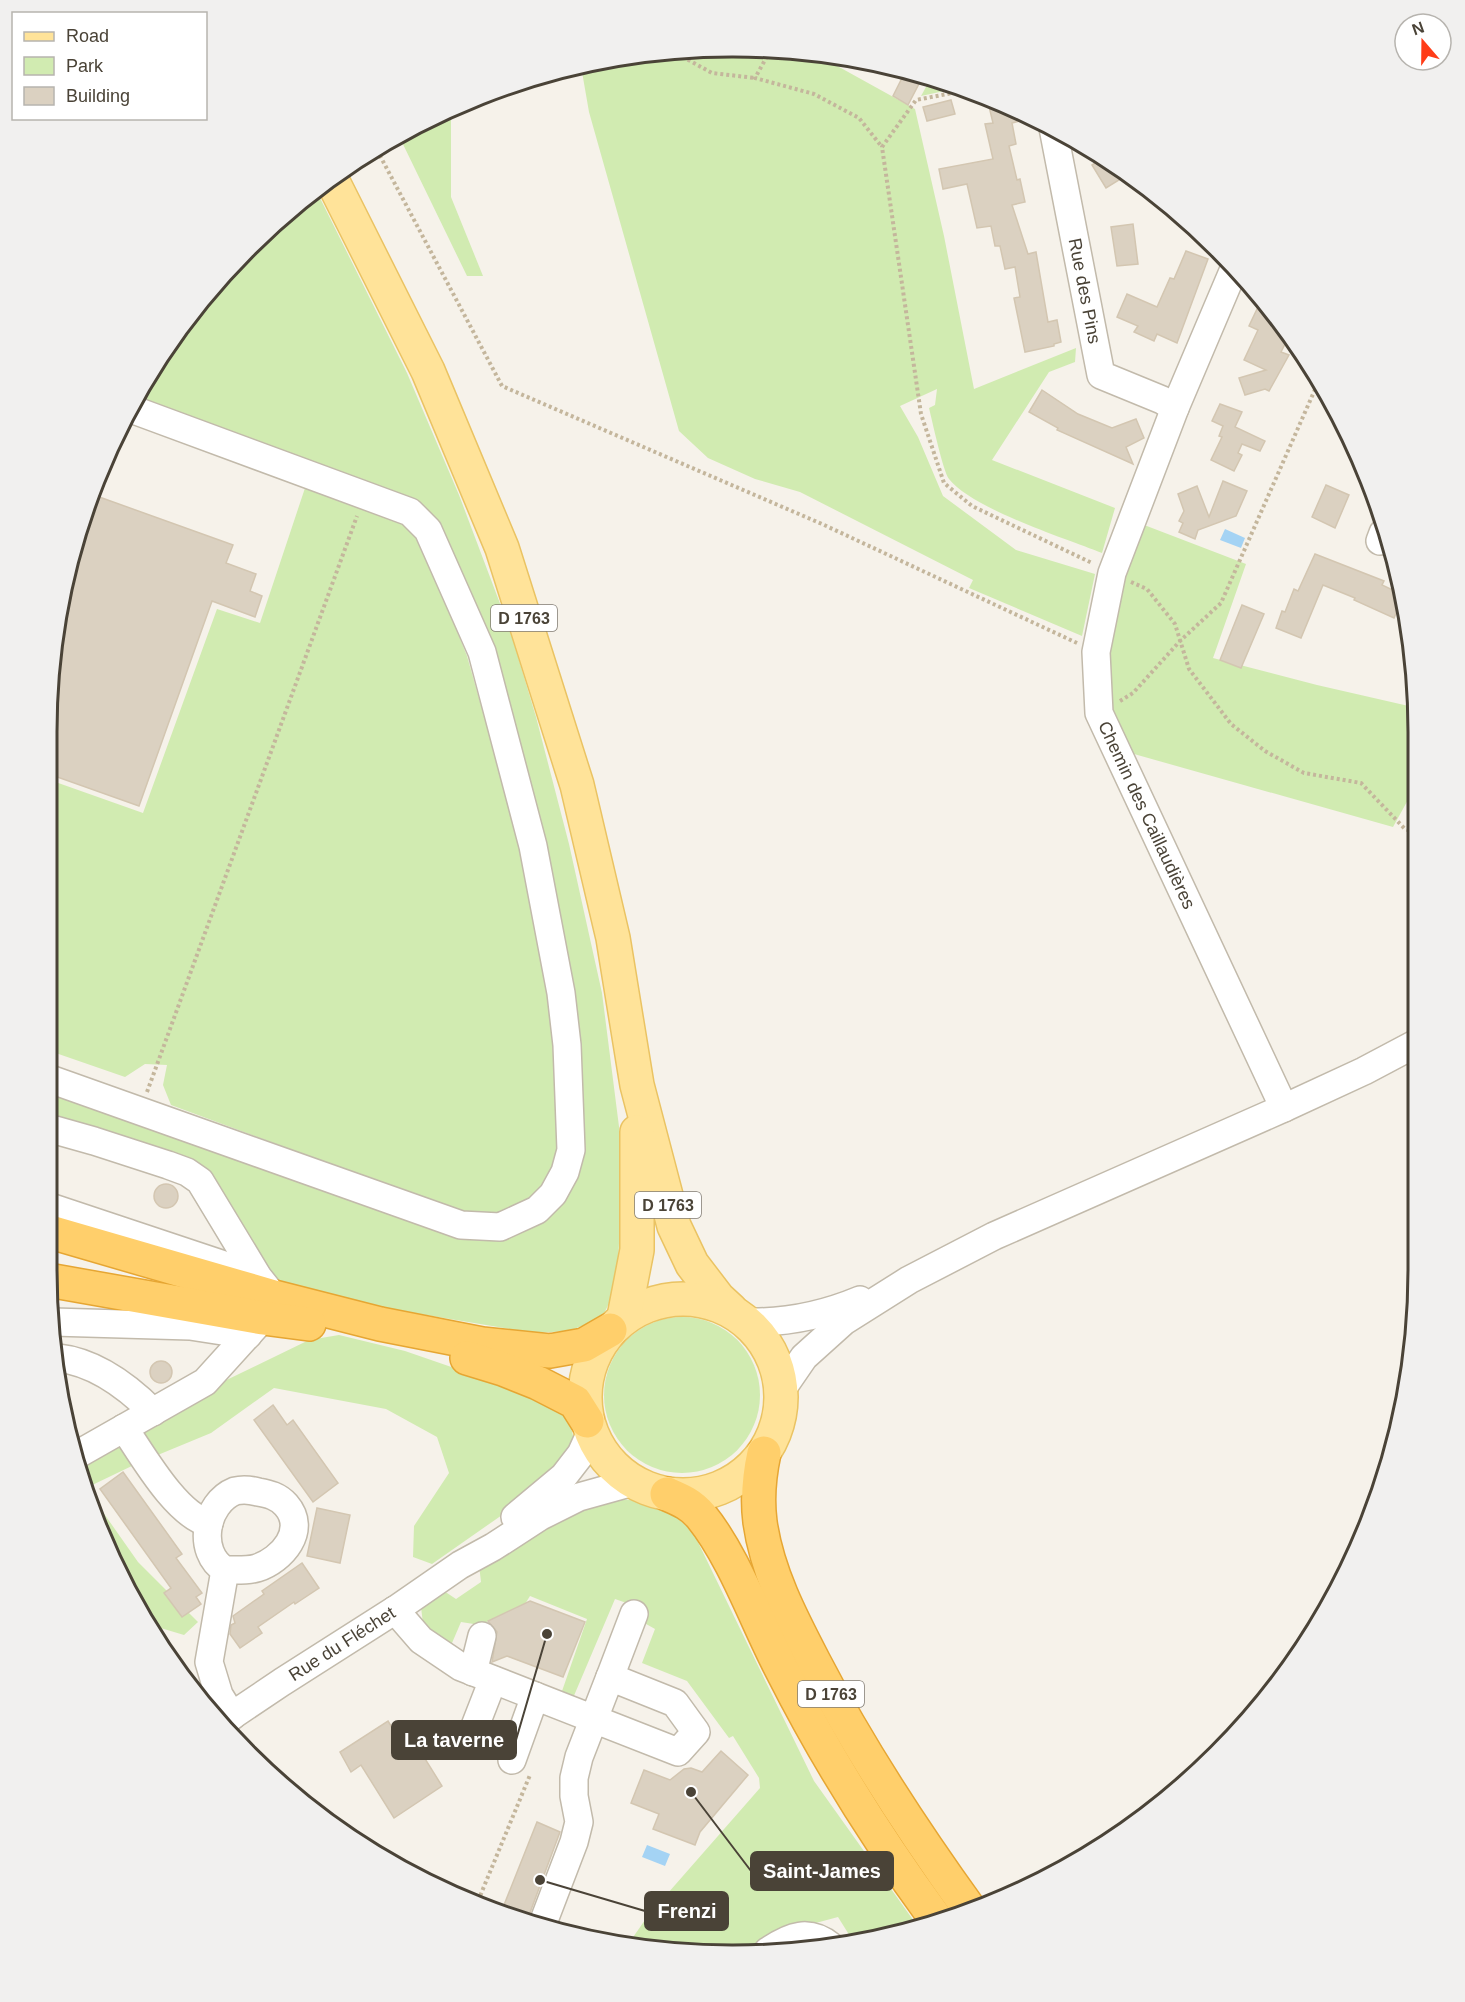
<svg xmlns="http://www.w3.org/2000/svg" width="1465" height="2002" font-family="Helvetica,sans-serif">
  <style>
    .green { fill: #d1ebb1 }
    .water { fill: #a4d3f4 }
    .building { fill: #dbd1c1; stroke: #d3c6b1; stroke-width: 1.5 }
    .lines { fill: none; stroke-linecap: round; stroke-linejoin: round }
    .minor-casing { stroke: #c2baab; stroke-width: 30 }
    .major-casing { stroke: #eac363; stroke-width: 36 }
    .highway-casing { stroke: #e6a633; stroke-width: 36 }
    .path { stroke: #c4b69c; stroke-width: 4; stroke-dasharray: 3 3; stroke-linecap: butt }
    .minor { stroke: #fff; stroke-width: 27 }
    .major { stroke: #ffe399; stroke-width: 33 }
    .highway { stroke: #ffcf6b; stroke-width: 33 }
    .labels { text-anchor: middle; stroke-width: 6; stroke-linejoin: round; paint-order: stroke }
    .shield { fill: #fff; stroke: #807b73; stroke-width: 1.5 }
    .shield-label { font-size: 16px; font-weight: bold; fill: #4a4337 }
    .street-label { font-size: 18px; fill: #4a4337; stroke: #fff }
    .rim { fill: none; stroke: #4a4337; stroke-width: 3 }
    .leader { fill: none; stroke: #4a4337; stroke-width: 2 }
    .callout-dot { fill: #4a4337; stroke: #fff; stroke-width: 2 }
    .callout { fill: #4a4337; stroke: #4a4337; stroke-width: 2 }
    .callout-label { font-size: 20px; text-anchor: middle; font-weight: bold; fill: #fff }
  </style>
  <rect width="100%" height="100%" fill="#f6f2ea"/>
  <g class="green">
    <path d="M 687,48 L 812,52 L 915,109 L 944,236 L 974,389 L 1076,348 L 1075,362 L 1049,372 L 992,460 L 1115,508 L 1102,553 C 1064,538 973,509 949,479 C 943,471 932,420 929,408 L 935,405 L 937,389 L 900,406 L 918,437 L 943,496 L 1016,550 L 1095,574 L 1082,636 L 969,588 L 973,580 L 800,492 L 755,479 L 708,458 L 679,431 L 589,112 L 581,66 Z"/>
    <polygon points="931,78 963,87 921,96"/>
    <polygon points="448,110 451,120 451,197 483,276 467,276 399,136 429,117"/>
    <polygon points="315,188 407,373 459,495 510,630 536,717 569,844 602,993 623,1158 617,1286 602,1318 569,1331 534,1333 294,1293 274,1278 253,1250 223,1193 198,1166 54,1114 47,1117 47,1087 414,1223 484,1237 517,1235 561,1199 572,1005 431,515 137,398 162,352 217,280"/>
    <polygon points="305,488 395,518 419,536 467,656 513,818 551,1015 557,1129 556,1163 537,1194 506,1215 476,1218 171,1105 163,1085 167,1065 145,1064 125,1077 47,1050 47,779 143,813 217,609 260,623"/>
    <polygon points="1139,523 1246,564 1213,658 1317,685 1413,707 1414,789 1393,827 1134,754 1116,730 1119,722 1106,699 1109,631"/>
    <circle cx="682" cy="1395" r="78"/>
    <polygon points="339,1335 405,1351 547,1400 570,1422 573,1436 571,1455 512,1508 432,1564 413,1557 414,1526 449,1473 437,1437 386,1409 274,1388 211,1433 136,1464 86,1488 138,1562 198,1622 184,1635 154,1626 150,1628 99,1532 76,1466 212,1387 309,1340"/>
    <path d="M 601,1498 C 642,1500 668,1502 695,1536 L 814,1781 L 916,1924 L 853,1941 L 838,1917 L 812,1924 L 779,1929 L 750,1952 L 688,1954 L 627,1946 L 647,1917 L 760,1788 L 759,1778 L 733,1736 L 729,1738 L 687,1681 L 642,1663 L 655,1629 L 639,1620 L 638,1607 L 615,1599 L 573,1698 L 561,1694 L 587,1619 L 530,1596 L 525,1604 L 480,1625 L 461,1622 L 449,1650 L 424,1632 L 421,1607 L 444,1591 L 456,1599 L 481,1582 L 479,1565 Z"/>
  </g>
  <g class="water">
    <polygon points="1225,529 1245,538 1241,548 1220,540"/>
    <polygon points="647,1845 670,1854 665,1866 642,1857"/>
  </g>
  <g class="building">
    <polygon points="905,72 923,76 908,105 893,96"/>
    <polygon points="987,98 1031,118 1012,123 1016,144 1009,146 1017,180 1020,179 1025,202 1012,205 1028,254 1036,252 1048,322 1057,320 1061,342 1054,344 1054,346 1025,352 1014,298 1020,297 1015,267 1005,269 1000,246 995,246 991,226 977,228 967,184 943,189 939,169 993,159 985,124 993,123"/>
    <polygon points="951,100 955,114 927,121 923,107"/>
    <polygon points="1103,158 1127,175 1106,188 1092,165"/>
    <polygon points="1133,224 1138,264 1117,266 1111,227"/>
    <polygon points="1186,251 1208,259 1177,343 1157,334 1154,341 1134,332 1138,326 1117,317 1127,294 1157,307 1170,278 1174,279"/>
    <polygon points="1258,307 1277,316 1289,336 1281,352 1289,355 1269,391 1265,389 1245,395 1239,378 1266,370 1244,360 1258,330 1249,326"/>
    <polygon points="1042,390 1078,414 1112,428 1136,419 1144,438 1126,447 1133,464 1057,430 1058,428 1029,412"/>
    <polygon points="1220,404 1242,412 1235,427 1265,441 1260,451 1242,444 1238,453 1242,455 1234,471 1211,460 1222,437 1219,436 1223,426 1212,421"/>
    <polygon points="1223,481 1247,491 1236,516 1198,530 1195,539 1179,532 1183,523 1179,521 1184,511 1178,494 1197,486 1209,517"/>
    <polygon points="1326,485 1349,495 1335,528 1312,517"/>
    <polygon points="91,494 233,545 226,563 256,574 250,591 262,596 255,617 212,601 139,806 46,773 46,732 70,555"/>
    <polygon points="1315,554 1384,581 1382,585 1399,593 1401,601 1394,618 1354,600 1355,598 1323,585 1301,638 1276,628 1282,611 1285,612 1294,589 1298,591"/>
    <polygon points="1242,605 1264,614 1241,668 1220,660"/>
    <circle cx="166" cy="1196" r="12"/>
    <circle cx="161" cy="1372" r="11"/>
    <polygon points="273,1405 287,1425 293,1420 338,1483 313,1502 254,1420"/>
    <polygon points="123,1472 182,1554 176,1558 202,1593 196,1597 201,1604 182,1617 164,1593 171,1588 100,1489"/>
    <polygon points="317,1508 350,1515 340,1563 307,1556"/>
    <polygon points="302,1563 319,1588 295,1604 294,1602 258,1627 262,1633 240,1648 230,1634 231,1625 235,1623 233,1616 264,1594 262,1591"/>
    <polygon points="530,1601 585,1622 563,1677 507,1656 492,1662 497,1632 488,1621"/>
    <polygon points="388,1721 399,1739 409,1733 442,1786 394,1818 361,1765 351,1772 340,1752"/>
    <polygon points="721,1751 748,1775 700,1832 695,1845 653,1829 659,1814 631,1803 644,1770 670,1780 684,1769 691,1768 702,1772"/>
    <polygon points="537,1822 560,1832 528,1918 502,1910"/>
  </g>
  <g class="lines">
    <g class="minor-casing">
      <g id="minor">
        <path id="s1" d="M 1053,128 L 1101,375 L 1162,400 L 1175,408"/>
        <path id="s2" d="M 1234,269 L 1175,408 L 1112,573 L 1096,652 L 1099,713 L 1284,1108"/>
        <polyline points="1380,541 1383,533"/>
        <polyline points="47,1078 461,1225 500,1227 537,1210 553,1194 565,1172 571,1150 567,1045 561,993 533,846 482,652 428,530 410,512 131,409"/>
        <polyline points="47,1130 55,1130 94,1141 168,1165 187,1172 200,1181 258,1277 274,1297 263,1318 205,1382 73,1457"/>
        <polyline points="47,1206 257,1276"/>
        <polyline points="53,1322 190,1326 248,1335"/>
        <path d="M 747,1322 C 787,1323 824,1315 860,1300"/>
        <path d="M 58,1358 C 95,1362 128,1387 153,1412"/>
        <polyline points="782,1389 804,1357 844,1321 909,1280 994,1236 1284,1108 1364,1071 1415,1044"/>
        <path d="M 124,1428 C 143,1456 177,1516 209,1523"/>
        <polyline points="515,1517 564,1476 581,1454 591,1432"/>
        <path d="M 225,1570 C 196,1552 205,1503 235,1491 C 243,1489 251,1490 258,1492 C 269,1494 278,1496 286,1505 C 308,1530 282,1560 257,1568 C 247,1571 235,1570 225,1570 L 209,1662 L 219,1695 L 232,1716"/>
        <polyline points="395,1610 421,1640 461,1667 678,1752 696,1732 675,1703 610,1677 579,1757 574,1778 574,1796 579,1822 574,1842 543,1923"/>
        <polyline points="473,1672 482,1636"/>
        <polyline points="610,1677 634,1614"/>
        <path id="s3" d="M 224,1721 L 282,1682 L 395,1610 L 460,1565 L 493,1547 L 541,1516 L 579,1497 L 633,1482"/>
        <polyline points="468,1744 493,1680"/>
        <polyline points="512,1760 535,1696"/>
        <path d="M 768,1951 C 790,1936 809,1928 832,1947"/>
      </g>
    </g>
    <g class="major-casing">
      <g id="major">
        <polyline points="331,178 428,371 502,548 577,785 613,938 637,1085 674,1226 692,1264 718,1298 731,1310"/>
        <circle cx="683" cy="1397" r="98"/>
        <polyline points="624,1317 637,1250 637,1132"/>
      </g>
    </g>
    <g class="highway-casing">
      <g id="highway">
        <polyline points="47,1231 274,1297 380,1324 482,1344 550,1351 584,1345 610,1330"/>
        <polyline points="48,1280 263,1318 309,1324"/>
        <polyline points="467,1358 503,1369 538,1383 575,1402 587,1421"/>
        <path d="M 764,1453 C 759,1476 757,1499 760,1522 C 767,1572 791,1618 814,1662 C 859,1749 913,1831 970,1910"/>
        <path d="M 667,1494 C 681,1500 691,1504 701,1516 C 735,1558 757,1623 783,1672 C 827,1759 879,1841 936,1919"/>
      </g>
    </g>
    <g class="path">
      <polyline points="672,51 712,73 755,78"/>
      <polyline points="770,51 755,78 814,94 859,118 882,147"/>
      <polyline points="968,90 916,100 882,147 921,414 944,483 972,506 1092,563"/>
      <polyline points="377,150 502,386 822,524 1077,643"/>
      <polyline points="1131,582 1147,589 1175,624 1189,669 1231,724 1265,751 1304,773 1361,783 1405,829 1414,832"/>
      <polyline points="1120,701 1133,693 1180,641 1221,603 1317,385"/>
      <polyline points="147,1092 357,516"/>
      <polyline points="478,1901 530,1775"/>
    </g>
    <use href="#minor" class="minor"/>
    <use href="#major" class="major"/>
    <use href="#highway" class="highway"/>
  </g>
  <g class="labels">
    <g class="shield">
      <rect x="491" y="605" width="66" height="26" rx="4.5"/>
      <rect x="635" y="1192" width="66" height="26" rx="4.5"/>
      <rect x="798" y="1681" width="66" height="26" rx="4.5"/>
    </g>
    <g class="shield-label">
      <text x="524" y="624">D 1763</text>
      <text x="668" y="1211">D 1763</text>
      <text x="831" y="1700">D 1763</text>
    </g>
    <g class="street-label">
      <text dy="6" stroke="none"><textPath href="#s1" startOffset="166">Rue des Pins</textPath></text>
      <text dy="6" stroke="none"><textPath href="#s2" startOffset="582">Chemin des Caillaudières</textPath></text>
      <text dy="6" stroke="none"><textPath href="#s3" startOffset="141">Rue du Fléchet</textPath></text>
    </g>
  </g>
  <path d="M0 0H1465V2002H0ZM732 57H733A675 675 0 0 1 1408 732V1270A675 675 0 0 1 733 1945H732A675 675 0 0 1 57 1270V732A675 675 0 0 1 732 57Z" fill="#f1f0ef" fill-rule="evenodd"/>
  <path class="rim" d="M732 57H733A675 675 0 0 1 1408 732V1270A675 675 0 0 1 733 1945H732A675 675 0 0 1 57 1270V732A675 675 0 0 1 732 57Z"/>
  <path class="leader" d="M547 1634L516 1740M691 1792L751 1871M540 1880L645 1911"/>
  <g class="callout-dot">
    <circle cx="547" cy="1634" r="6"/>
    <circle cx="691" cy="1792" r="6"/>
    <circle cx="540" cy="1880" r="6"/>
  </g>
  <g class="callout">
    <rect x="392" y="1721" width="124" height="38" rx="6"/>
    <rect x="751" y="1852" width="142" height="38" rx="6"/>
    <rect x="645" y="1892" width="83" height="38" rx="6"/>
  </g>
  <g class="callout-label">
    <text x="454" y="1747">La taverne</text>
    <text x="822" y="1878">Saint-James</text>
    <text x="687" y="1918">Frenzi</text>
  </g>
  <rect x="12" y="12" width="195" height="108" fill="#ffffff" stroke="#b7b4af" stroke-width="1.5"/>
  <rect x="24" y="32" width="30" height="9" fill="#ffe399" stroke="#b7b4af" stroke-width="1.5"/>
  <text x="66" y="42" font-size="18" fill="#4a4337">Road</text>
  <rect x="24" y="57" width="30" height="18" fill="#d1ebb1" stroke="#b7b4af" stroke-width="1.5"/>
  <text x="66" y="72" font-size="18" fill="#4a4337">Park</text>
  <rect x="24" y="87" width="30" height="18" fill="#dbd1c1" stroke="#b7b4af" stroke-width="1.5"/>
  <text x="66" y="102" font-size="18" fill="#4a4337">Building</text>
  <g transform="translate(1423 42) rotate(340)"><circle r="28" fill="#ffffff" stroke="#b7b4af" stroke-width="1.5"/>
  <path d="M0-4.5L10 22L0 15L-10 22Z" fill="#ff3c17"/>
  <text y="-9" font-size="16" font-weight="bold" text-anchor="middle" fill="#4a4337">N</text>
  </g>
</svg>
